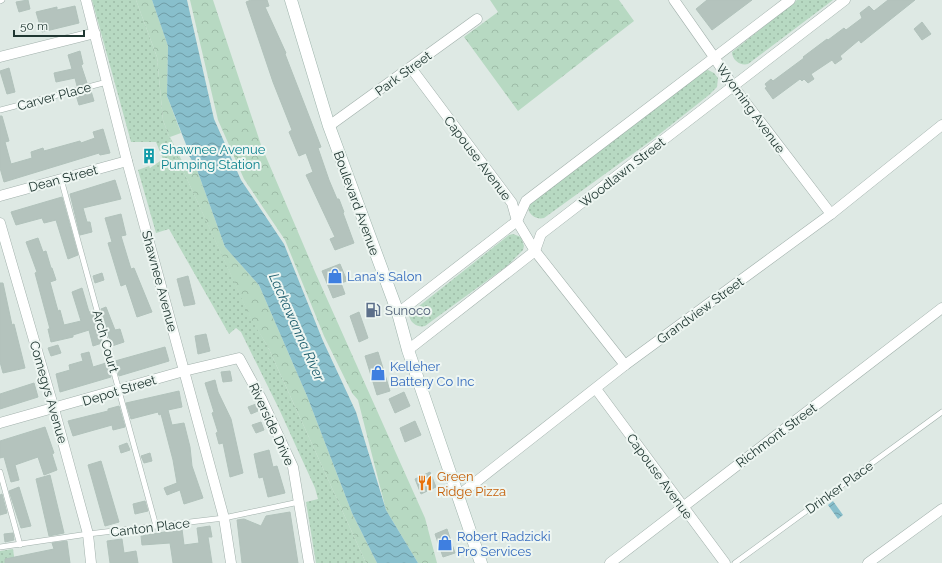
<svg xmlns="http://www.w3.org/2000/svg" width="942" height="563" font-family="Raleway,sans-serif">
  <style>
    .grass { fill: url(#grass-dots) }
    .forest { fill: url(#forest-crowns) }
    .water { fill: url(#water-waves) }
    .building { fill: #b4c3bd; stroke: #b1c2bb }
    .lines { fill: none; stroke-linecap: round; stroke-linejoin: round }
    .lane-casing { stroke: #a1b0ab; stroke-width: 6 }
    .street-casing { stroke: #a1b0ab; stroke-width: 11 }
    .secondary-casing { stroke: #9eb4ac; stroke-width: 13 }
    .lane { stroke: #fff; stroke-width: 5 }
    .street { stroke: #fff; stroke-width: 10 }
    .secondary { stroke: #fff; stroke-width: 12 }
    .labels { text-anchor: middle; stroke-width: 4; stroke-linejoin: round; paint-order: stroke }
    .street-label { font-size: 13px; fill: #203732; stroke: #eef6f2 }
    .culture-label { font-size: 13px; fill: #0d838f; stroke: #eef6f2; text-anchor: start }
    .shop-label { font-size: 13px; fill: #366cbe; stroke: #eef6f2; text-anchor: start }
    .service-label { font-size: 13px; fill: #4e5e75; stroke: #eef6f2; text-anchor: start }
    .food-label { font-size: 13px; fill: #c56008; stroke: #eef6f2; text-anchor: start }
    .water-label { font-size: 14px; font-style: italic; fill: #1f5f6f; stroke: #eef6f2 }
  </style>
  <defs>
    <pattern id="grass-dots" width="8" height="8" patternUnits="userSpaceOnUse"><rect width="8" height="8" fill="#b7d9c2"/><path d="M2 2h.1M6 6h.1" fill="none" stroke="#9dbba7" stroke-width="1.8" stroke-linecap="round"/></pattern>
    <pattern id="forest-crowns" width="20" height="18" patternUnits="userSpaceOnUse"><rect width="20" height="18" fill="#b7d9c2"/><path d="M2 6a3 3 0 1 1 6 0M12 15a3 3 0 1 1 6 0" fill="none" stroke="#9dbba7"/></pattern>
    <pattern id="water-waves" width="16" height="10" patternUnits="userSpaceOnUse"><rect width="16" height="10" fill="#88bfcc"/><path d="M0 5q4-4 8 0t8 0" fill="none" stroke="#6f9ca6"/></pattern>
  </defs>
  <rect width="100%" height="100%" fill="#dee9e4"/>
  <g class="grass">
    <polygon points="92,0 136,0 157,57 163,120 176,155 251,318 268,347 366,563 316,563 306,502 318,499 315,488 280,411 241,332 236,328 229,334 169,229 156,233 138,170 149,166 150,168 163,159 156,142 131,142"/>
    <path d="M 797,0 L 833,0 L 748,64 C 740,66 732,60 732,52 Z"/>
    <path d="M 708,70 L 714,73 L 718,78 L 717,87 L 709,95 L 652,140 L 544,218 C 536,220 527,214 528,205 L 703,71 Z"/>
    <path d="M 513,234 L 521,237 L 524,246 L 523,250 L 507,266 L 425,326 C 417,328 409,322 409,314 L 509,235 Z"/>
    <polygon points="13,549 15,563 0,563 0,551"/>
  </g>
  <g class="forest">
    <polygon points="136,0 152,0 168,46 167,96 181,133 170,137 185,167 191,159 196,167 225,247 259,285 307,396 352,513 377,563 366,563 268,347 251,319 176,155 163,120 157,57"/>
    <polygon points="190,0 213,0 261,145 315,272 425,518 437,563 418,563 386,510 358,400 352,393 324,336 285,240 244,179 218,120"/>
    <polygon points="490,0 619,0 634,21 518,111 464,37 498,12"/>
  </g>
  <g class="water">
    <polygon points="152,0 187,0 214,119 241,180 284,244 323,341 356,412 386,510 418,563 377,563 352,513 307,396 259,285 225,247 196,167 188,154 184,153 187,147 167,96 168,46"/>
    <polygon points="833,501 843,515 838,519 828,505"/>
  </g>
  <g class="building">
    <polygon points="28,0 30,9 19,12 16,2"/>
    <polygon points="251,0 267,0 269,6 265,7 286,53 285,54 321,147 318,148 329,180 337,199 339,199 344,212 343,213 354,243 335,250 330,239 335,237 306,175 313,172 306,153 299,156 289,132 292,130 273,82 246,2"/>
    <polygon points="707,0 752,0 712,30 696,9"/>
    <polygon points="888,0 915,0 861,43 859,40 840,56 842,59 835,64 832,60 811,74 814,79 808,83 804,79 802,81 800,79 773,99 765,88 767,87 765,84 771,79 773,81 804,58 803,57 827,39 828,40 844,28 846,30 862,18 860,13 869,6 874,11"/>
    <polygon points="75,6 79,23 42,32 36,12 57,7 57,10"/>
    <polygon points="922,22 931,34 922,40 914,29"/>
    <polygon points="80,51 83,64 81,65 87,83 77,86 75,78 56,82 54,73 72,69 68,55"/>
    <polygon points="9,68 15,92 7,94 0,71"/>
    <polygon points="90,91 91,91 94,101 79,105 76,95"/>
    <polygon points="0,116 2,116 9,141 5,142 11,164 32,158 31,152 43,148 44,151 80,141 81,143 95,138 93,132 103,129 110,153 100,155 99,153 4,182 0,168"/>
    <polygon points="115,180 121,199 83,208 87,222 90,222 92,232 80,235 70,194"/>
    <polygon points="62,197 78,255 68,259 56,220 44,223 42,218 16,225 11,212"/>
    <polygon points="121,214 126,235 121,236 131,269 134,268 152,312 137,317 126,284 121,286 108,243 112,242 105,218"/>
    <polygon points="38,238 43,252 46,251 51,268 52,268 56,280 50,282 58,311 60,310 64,325 81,321 72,292 82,288 89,312 93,311 102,343 93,346 89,330 73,335 73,337 51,342 48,329 50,329 35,273 37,272 26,242"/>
    <polygon points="340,264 347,281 341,283 345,294 333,298 322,271"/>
    <polygon points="102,273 104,280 95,283 93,276"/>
    <polygon points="188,276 195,304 184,306 177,279"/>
    <polygon points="0,283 3,283 12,325 14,324 25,368 3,373 0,362"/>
    <polygon points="106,307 115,330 120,329 124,342 112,346 110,341 101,309"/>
    <polygon points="359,312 368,338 359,342 350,316"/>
    <polygon points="206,334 210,351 198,354 195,336"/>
    <polygon points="58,345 61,353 51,356 48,348"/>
    <polygon points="165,347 169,361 119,376 115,361"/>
    <polygon points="89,352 93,367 106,363 111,377 60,392 56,374 70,370 69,365 83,361 81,354"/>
    <polygon points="378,352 390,391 377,395 365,356"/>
    <polygon points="230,371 232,381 223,382 221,372"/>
    <polygon points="215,380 218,392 231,419 243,473 230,477 223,443 219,444 216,433 218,432 212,413 214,412 205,383"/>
    <polygon points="34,383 38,397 0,409 0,394"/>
    <polygon points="179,391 182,407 168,410 172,425 184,423 190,447 192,466 203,498 184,504 180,490 167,495 164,488 177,483 173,460 161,414 159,415 158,412 131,419 126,403"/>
    <polygon points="404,392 410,406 395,413 389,399"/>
    <polygon points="256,404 258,411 251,414 248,407"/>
    <polygon points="119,406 125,427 113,430 112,425 73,436 68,421 108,411 108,409"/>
    <polygon points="415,421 421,435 405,442 400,428"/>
    <polygon points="261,422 264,430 256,433 252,425"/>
    <polygon points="45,427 54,453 52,454 57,470 44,475 38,457 15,465 19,480 11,482 4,457 0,458 0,441"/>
    <polygon points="127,443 130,450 121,453 119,446"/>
    <polygon points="269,450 273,467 277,466 285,493 268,497 263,477 259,478 254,454"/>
    <polygon points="150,453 152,461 144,463 141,456"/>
    <polygon points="101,461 119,522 105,526 88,465"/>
    <polygon points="430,472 436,487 421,494 415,479"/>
    <polygon points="50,475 64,533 49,536 36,479"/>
    <polygon points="19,487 31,526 21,528 9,491"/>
    <polygon points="2,494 7,513 0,515 0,495"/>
    <polygon points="145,501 148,511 135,514 133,504"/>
    <polygon points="290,512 298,563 242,563 237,520 244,519 261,526 266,516"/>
    <polygon points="210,526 212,537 208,537 212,563 173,563 170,543 142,545 141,536 182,529 184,545 199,543 197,528"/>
    <polygon points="447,529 455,553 443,557 435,534"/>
    <polygon points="13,533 14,540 5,542 4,534"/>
    <polygon points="122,539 124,553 136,551 138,563 110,563 107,541"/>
    <polygon points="67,541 70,563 5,563 5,559 54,549 52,543"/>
  </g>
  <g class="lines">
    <g class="lane-casing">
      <g id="lane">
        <polyline points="0,1 2,0"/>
        <polyline points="0,110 107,82"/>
        <polyline points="61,179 156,526"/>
        <polyline points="0,472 20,545"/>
        <polyline points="0,547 88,534 224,518 299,502"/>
        <polyline points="735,563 942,412"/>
      </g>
    </g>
    <g class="street-casing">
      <g id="street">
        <polyline points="86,0 127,161 224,518 231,563"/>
        <polyline points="674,0 714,57 733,86 831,214"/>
        <polyline points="0,57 95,33"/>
        <polyline points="411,68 512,203 517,221 535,251 625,365"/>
        <polyline points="329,126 477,19"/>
        <polyline points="0,196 127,161"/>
        <polyline points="0,223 54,409 88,534 91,563"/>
        <polyline points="398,313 517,221 526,201 790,0"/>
        <polyline points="408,350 535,251 541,234 845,0"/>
        <polyline points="596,389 725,563"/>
        <polyline points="0,423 184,371 239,358 262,400 293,467 309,563"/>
        <polyline points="458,496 625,365 831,214 942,125"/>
        <polyline points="610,563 942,308"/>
        <polyline points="868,563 942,509"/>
      </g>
    </g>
    <g class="secondary-casing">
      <polyline id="secondary" points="291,0 329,126 398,313 408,350 481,563"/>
    </g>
    <use href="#lane" class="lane"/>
    <use href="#street" class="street"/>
    <use href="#secondary" class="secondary"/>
  </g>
  <defs>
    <g id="building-bare" transform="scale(1.2)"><path d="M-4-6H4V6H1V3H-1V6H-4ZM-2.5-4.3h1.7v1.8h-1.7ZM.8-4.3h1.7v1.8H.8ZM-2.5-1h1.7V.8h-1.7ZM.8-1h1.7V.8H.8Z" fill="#0f9aa8" stroke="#eef6f2" stroke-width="2.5" paint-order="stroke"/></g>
    <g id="shop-bare" transform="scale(1.2)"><path d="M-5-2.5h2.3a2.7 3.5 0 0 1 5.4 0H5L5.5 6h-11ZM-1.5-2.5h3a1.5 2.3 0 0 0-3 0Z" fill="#3f7fe0" stroke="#eef6f2" stroke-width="2.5" paint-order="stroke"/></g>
    <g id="fuel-bare" transform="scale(1.2)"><path d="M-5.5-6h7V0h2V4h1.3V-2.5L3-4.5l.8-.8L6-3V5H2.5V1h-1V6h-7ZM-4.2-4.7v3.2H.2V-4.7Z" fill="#5c6f8a" stroke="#eef6f2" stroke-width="2.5" paint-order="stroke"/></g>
    <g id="restaurant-bare" transform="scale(1.2)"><path d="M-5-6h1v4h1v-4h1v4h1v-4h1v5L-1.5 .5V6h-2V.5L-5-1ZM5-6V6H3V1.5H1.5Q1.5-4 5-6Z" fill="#e8710a" stroke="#eef6f2" stroke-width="2.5" paint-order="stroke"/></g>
  </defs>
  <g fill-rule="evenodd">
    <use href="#building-bare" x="149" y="156"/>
    <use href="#shop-bare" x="335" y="276"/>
    <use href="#fuel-bare" x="373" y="310"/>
    <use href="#shop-bare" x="378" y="373"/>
    <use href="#restaurant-bare" x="425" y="483"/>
    <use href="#shop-bare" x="445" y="543"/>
  </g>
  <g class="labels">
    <g class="street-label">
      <text transform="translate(403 73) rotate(-36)" y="5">Park Street</text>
      <text transform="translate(54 96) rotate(-15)" y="5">Carver Place</text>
      <text transform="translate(751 108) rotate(54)" y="5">Wyoming Avenue</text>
      <text transform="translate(478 158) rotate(53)" y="5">Capouse Avenue</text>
      <text transform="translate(622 172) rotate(-38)" y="5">Woodlawn Street</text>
      <text transform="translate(63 178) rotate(-15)" y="5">Dean Street</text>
      <text transform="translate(357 203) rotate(70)" y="5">Boulevard Avenue</text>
      <text transform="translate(160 281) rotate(75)" y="5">Shawnee Avenue</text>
      <text transform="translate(700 310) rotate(-36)" y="5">Grandview Street</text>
      <text transform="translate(106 341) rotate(74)" y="5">Arch Court</text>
      <text transform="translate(119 390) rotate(-17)" y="5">Depot Street</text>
      <text transform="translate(49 392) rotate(74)" y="5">Comegys Avenue</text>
      <text transform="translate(272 424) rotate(65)" y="5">Riverside Drive</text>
      <text transform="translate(776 435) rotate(-37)" y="5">Richmont Street</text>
      <text transform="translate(660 476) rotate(54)" y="5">Capouse Avenue</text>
      <text transform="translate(839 487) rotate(-36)" y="5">Drinker Place</text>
      <text transform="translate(150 527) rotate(-7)" y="5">Canton Place</text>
    </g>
    <g class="culture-label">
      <text x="161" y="154">Shawnee Avenue<tspan x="161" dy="15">Pumping Station</tspan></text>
    </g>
    <g class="shop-label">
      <text x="347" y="281">Lana's Salon</text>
      <text x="390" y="371">Kelleher<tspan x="390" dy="15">Battery Co Inc</tspan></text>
      <text x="457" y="541">Robert Radzicki<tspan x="457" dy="15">Pro Services</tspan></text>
    </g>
    <g class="service-label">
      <text x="385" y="315">Sunoco</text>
    </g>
    <g class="food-label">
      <text x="437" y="481">Green<tspan x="437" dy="15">Ridge Pizza</tspan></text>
    </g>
    <g class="water-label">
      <text transform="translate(297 327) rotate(66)" y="5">Lackawanna River</text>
    </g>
  </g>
  <path d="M14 30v6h70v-6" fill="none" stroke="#203732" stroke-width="2"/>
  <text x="20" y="30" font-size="12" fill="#203732" stroke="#eef6f2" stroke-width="3" paint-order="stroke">50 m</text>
</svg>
